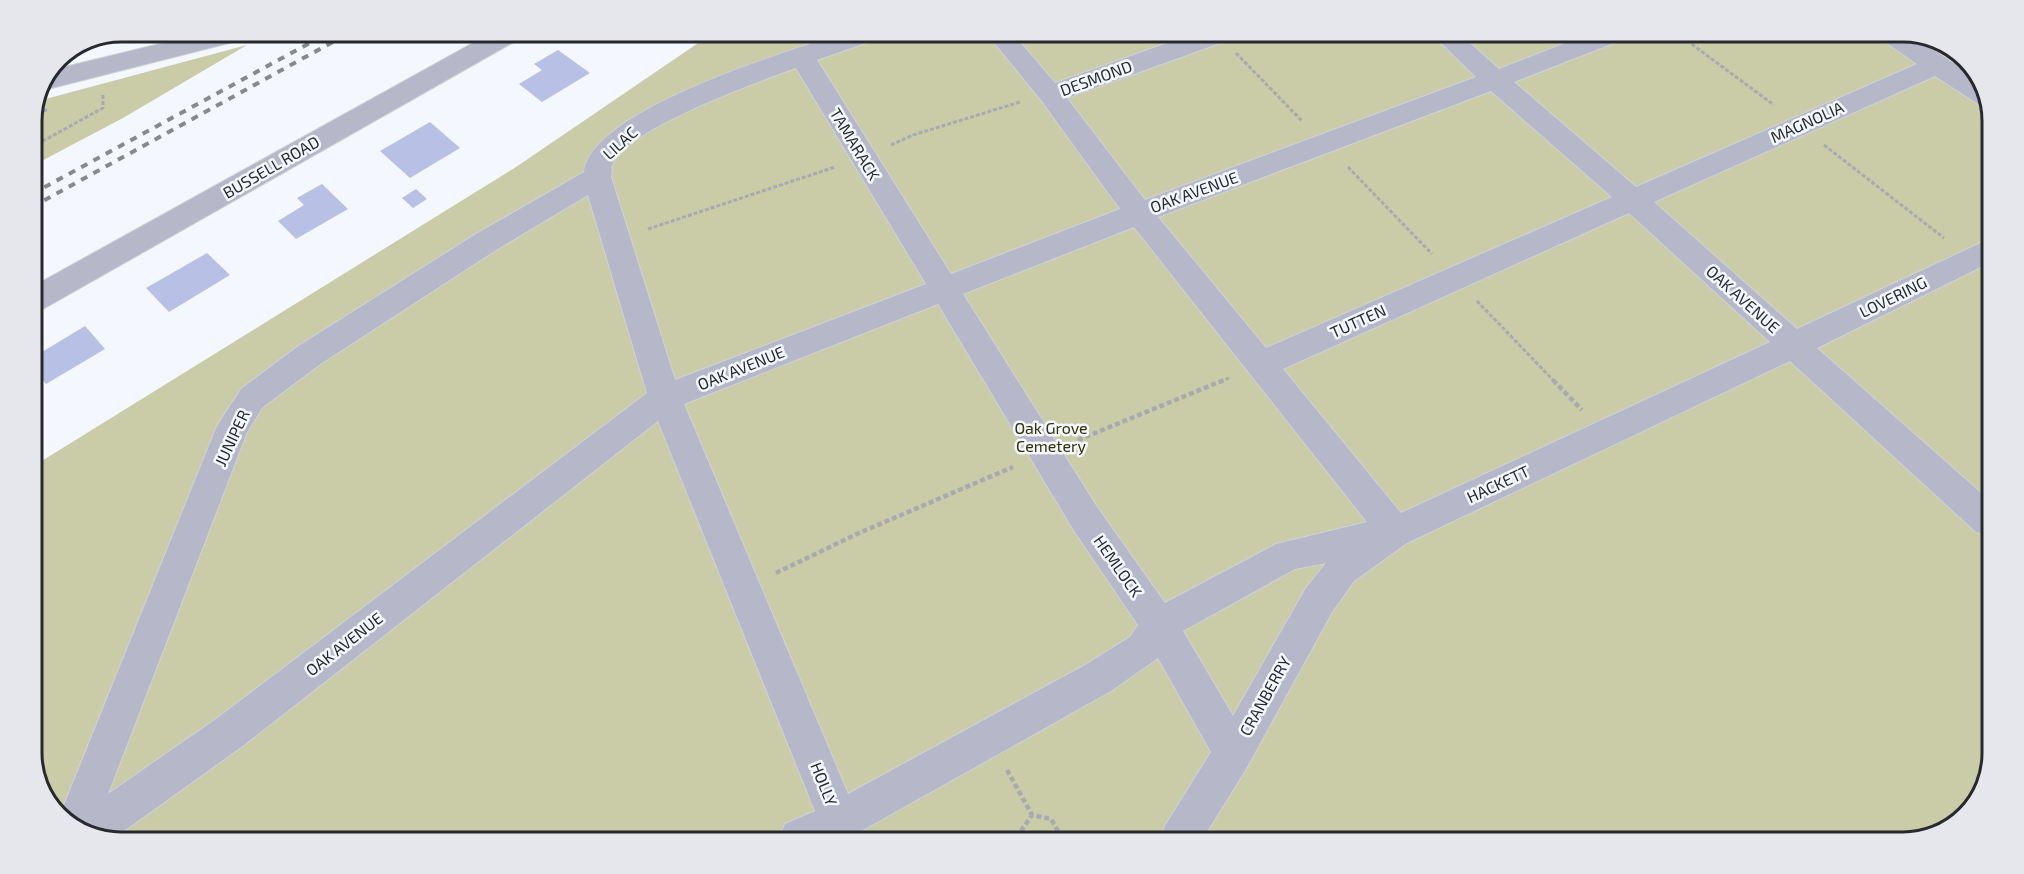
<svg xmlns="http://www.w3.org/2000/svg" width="2024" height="874" font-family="'Exo 2',sans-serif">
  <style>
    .green { fill: #c9cca6 }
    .building { fill: #b8c0e5 }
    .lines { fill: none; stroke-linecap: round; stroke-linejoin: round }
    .minor-casing { stroke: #d0d2d8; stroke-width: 2 }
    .path-far1 { stroke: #a9aab0; stroke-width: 3; stroke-dasharray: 4 2; stroke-linecap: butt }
    .path { stroke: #a9aab0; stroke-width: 4.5; stroke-dasharray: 5 3; stroke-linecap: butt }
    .minor { fill: #b6b8c9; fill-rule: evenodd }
    .rail { stroke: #88898f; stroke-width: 4; stroke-dasharray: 7 7; stroke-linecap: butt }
    .labels { text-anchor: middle; stroke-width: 5; stroke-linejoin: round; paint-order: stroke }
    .street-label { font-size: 16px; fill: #28292d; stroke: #f5f7fe }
    .park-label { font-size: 16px; fill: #303100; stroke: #f5f7fe }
    .rim { fill: none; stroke: #28292d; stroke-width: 3 }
  </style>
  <rect width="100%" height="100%" fill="#f5f7fe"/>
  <g class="green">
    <polygon points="719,34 1937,38 1977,71 1992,115 1986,787 1953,827 1903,842 87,836 50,807 32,759 32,467 516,167 707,37"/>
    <polygon points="247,45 123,118 32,166 32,115 38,101"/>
  </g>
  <g class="building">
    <polygon points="558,50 590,73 542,102 519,84 542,70 534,64"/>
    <polygon points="430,122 460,148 410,178 380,151"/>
    <polygon points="322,184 348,209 296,239 278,221 304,205 297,198"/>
    <polygon points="416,189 427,199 413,208 402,198"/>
    <polygon points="207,253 230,275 169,312 146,288"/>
    <polygon points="85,326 105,349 46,384 32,367 32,358"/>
  </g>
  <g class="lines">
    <g class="minor-casing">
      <g id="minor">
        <polygon points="209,32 254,32 250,38 241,40 48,89 44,88 52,70"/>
        <polygon points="491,33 523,33 519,39 43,309 32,313 32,287"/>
        <path d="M 839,34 L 877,34 L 874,40 L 817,60 L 951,274 L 1120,209 L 1041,100 L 988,35 L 1014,35 L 1055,83 L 1190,35 L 1226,36 L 1223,42 L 1067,98 L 1145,200 L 1476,77 L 1434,36 L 1462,36 L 1499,69 L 1581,37 L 1618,37 L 1614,43 L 1514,82 L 1636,187 L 1917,64 L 1888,44 L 1884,38 L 1915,38 L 1981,81 L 1989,106 L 1978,104 L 1935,76 L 1654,202 L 1797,329 L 1991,238 L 1991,262 L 1817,348 L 1989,500 L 1988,536 L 1976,532 L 1790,361 L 1407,543 L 1354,581 L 1332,612 L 1247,767 L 1202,840 L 1159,840 L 1165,826 L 1211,752 L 1158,658 L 1111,691 L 863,830 L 867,839 L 779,838 L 785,824 L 815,811 L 658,421 L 244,745 L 117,836 L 87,836 L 60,815 L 217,426 L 241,389 L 297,347 L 476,234 L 584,172 C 591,110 785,53 839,34 ZM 796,68 L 926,284 L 675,380 L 611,177 C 612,173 611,167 613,163 C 627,129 759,81 796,68 ZM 1491,91 L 1612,197 L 1266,348 L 1158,217 ZM 588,195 L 647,393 L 216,719 L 108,794 L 247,432 L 263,407 L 319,365 L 496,250 ZM 1629,213 L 1770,342 L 1401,513 L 1283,369 ZM 1134,227 L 1367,522 L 1276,544 L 1165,603 L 1097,507 L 963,294 ZM 938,304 L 1073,529 L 1138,625 L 1130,637 L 1085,665 L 848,794 L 684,404 ZM 1326,563 L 1306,588 L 1233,716 L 1183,631 L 1295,569 Z"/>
      </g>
    </g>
    <g class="path-far1">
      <polyline points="1682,37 1774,105"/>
      <polyline points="1236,53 1302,121"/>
      <polyline points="32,115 49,109"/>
      <polyline points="891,145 913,135 1020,102"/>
      <polyline points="1824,145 1944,238"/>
      <polyline points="32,147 103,108 103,95"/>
      <polyline points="1348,167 1432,254"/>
      <polyline points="648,229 835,167"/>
      <polyline points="1477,301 1555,382"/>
      <polyline points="1220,382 1229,378"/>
    </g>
    <g class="path">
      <polyline points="1553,380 1582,410"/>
      <polyline points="1078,440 1224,380"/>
      <polyline points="776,573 859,533 1013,467"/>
      <polyline points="1007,770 1032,815 1051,819 1063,839"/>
      <polyline points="1021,839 1021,831 1032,815"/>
    </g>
    <use href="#minor" class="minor"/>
    <g class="rail">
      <polyline points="32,194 330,32"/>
      <polyline points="32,207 351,32"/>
    </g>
  </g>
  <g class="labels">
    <g class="street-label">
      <text transform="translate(1096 78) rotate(-20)" y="6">DESMOND</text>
      <text transform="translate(1807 122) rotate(-24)" y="6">MAGNOLIA</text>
      <text transform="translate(620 143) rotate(-42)" y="6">LILAC</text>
      <text transform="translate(855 144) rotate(59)" y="6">TAMARACK</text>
      <text transform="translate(271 167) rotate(-30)" y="6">BUSSELL ROAD</text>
      <text transform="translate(1194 192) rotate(-20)" y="6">OAK AVENUE</text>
      <text transform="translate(1893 297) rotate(-26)" y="6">LOVERING</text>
      <text transform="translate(1743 299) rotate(42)" y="6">OAK AVENUE</text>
      <text transform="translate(1358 321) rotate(-24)" y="6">TUTTEN</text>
      <text transform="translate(741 368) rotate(-22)" y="6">OAK AVENUE</text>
      <text transform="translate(232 438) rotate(-65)" y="6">JUNIPER</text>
      <text transform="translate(1498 484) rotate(-25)" y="6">HACKETT</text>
      <text transform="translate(1118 566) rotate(55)" y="6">HEMLOCK</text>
      <text transform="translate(344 644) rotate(-38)" y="6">OAK AVENUE</text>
      <text transform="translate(1265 696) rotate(-61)" y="6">CRANBERRY</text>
      <text transform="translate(824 784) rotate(68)" y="6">HOLLY</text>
    </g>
    <g class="park-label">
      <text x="1051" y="434">Oak Grove<tspan x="1051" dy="18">Cemetery</tspan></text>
    </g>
  </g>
  <path d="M0 0H2024V874H0ZM121 42H1903A79 79 0 0 1 1982 121V753A79 79 0 0 1 1903 832H121A79 79 0 0 1 42 753V121A79 79 0 0 1 121 42Z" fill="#e5e7ed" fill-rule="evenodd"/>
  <path class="rim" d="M121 42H1903A79 79 0 0 1 1982 121V753A79 79 0 0 1 1903 832H121A79 79 0 0 1 42 753V121A79 79 0 0 1 121 42Z"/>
</svg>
